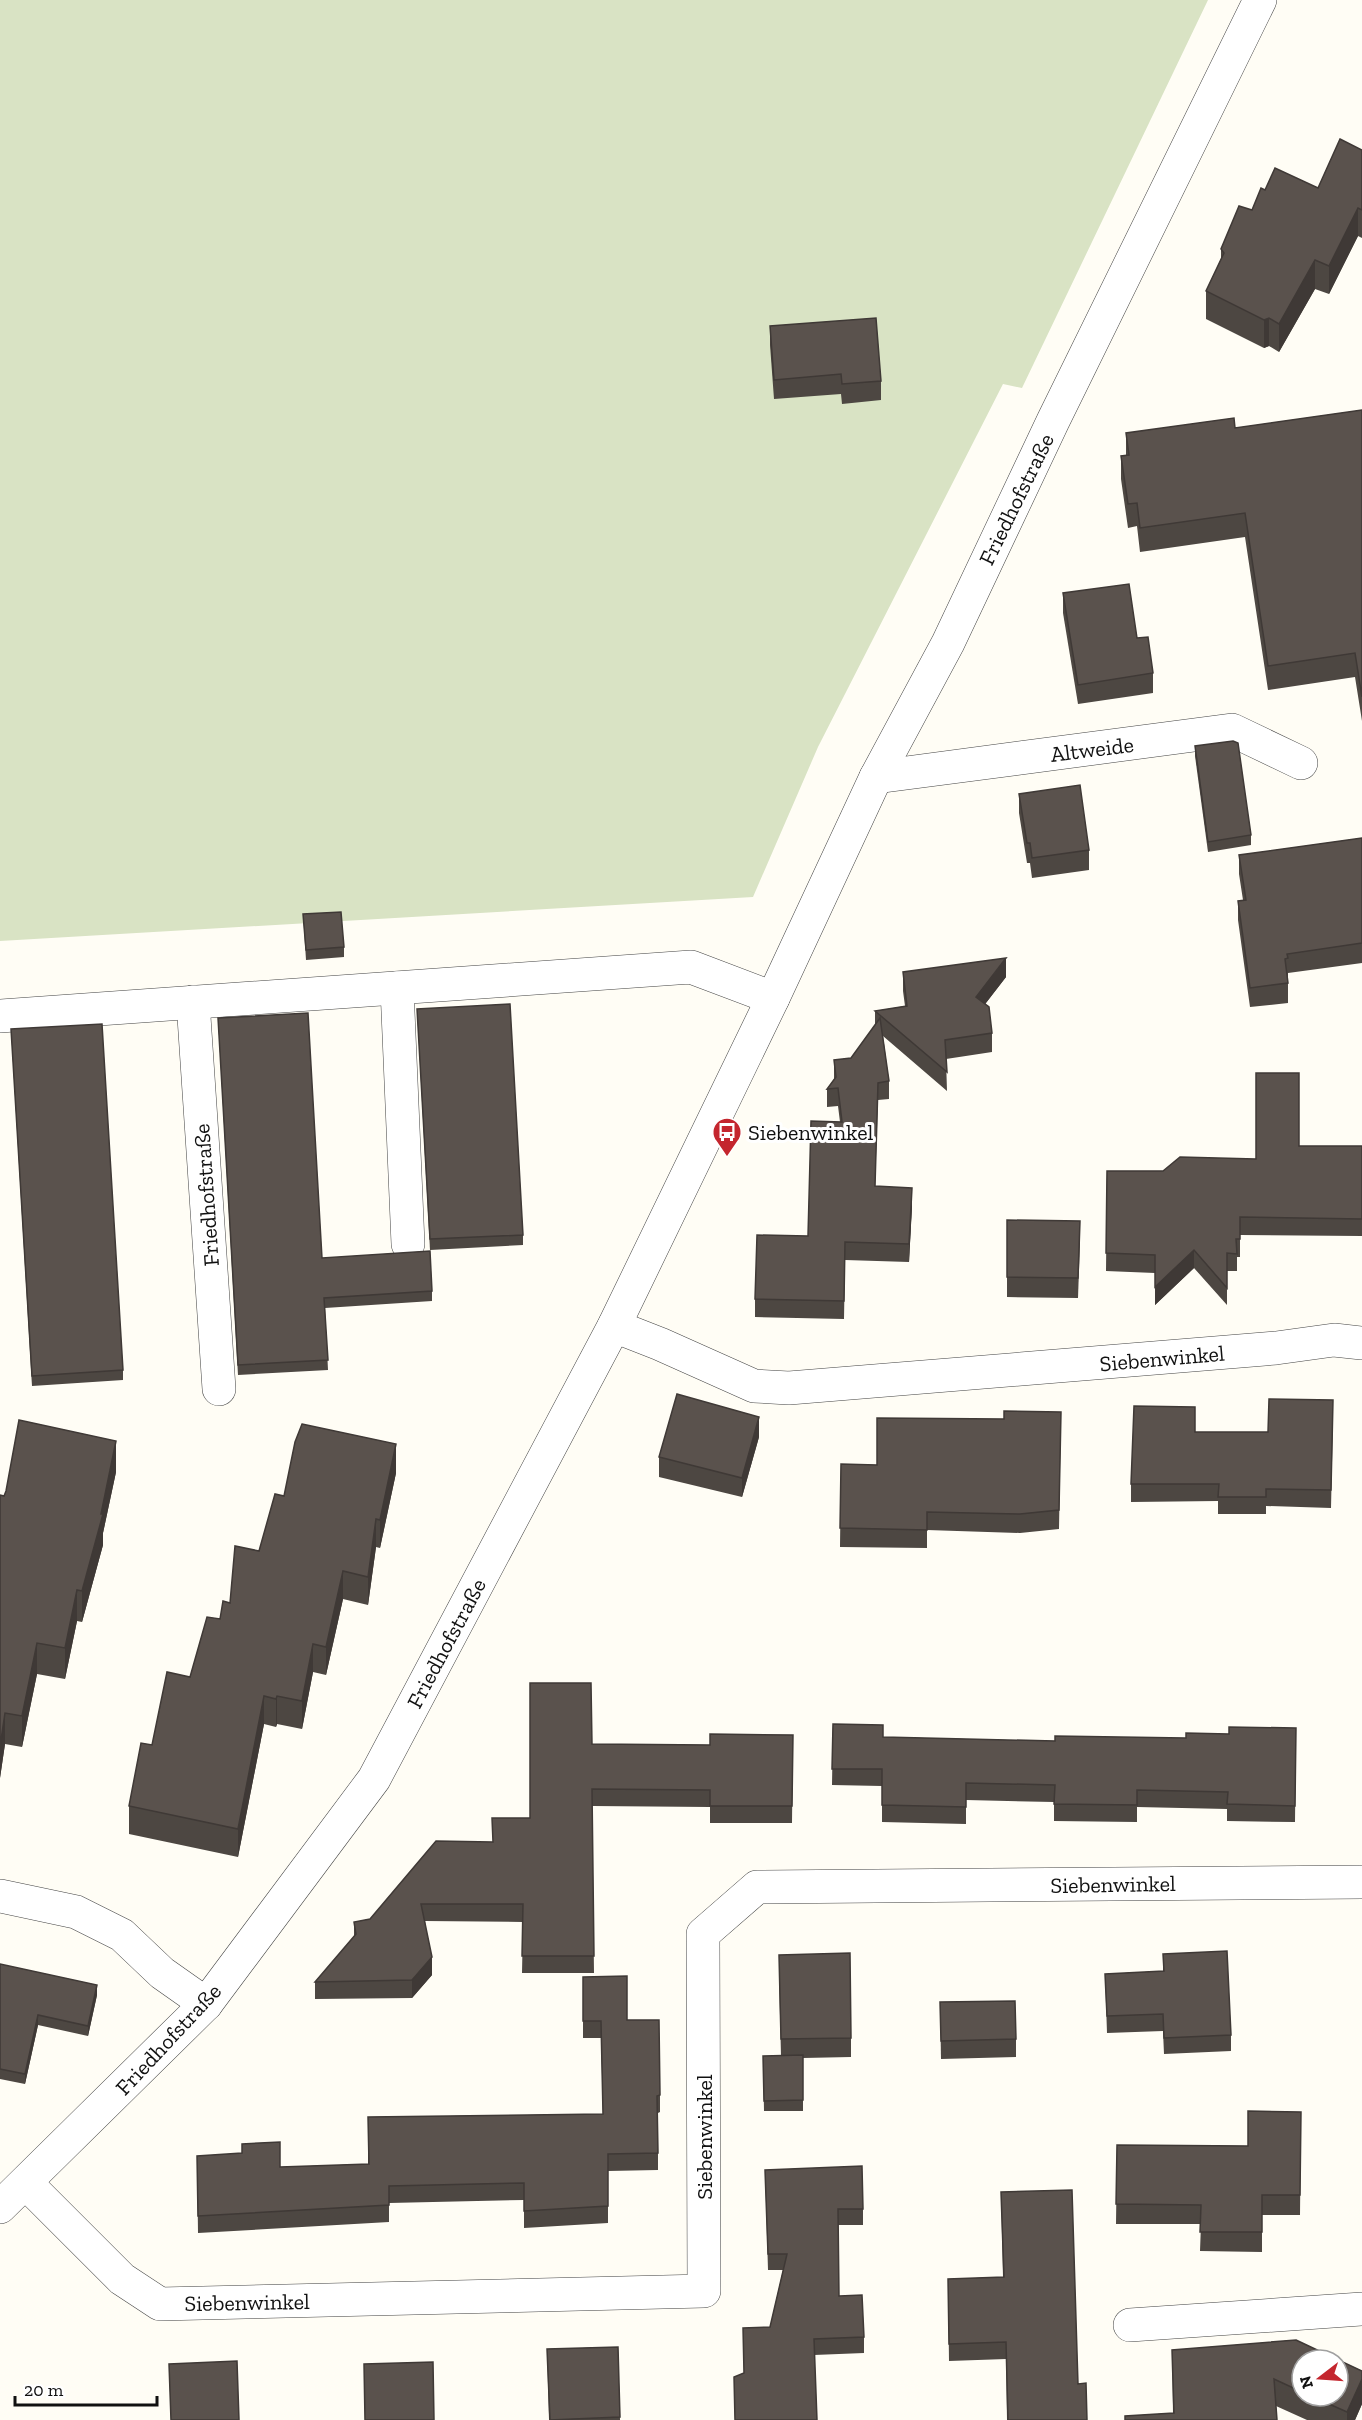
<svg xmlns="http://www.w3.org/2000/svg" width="1362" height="2420" font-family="'Zilla Slab',serif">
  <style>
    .cemetery { fill: #d9e3c4 }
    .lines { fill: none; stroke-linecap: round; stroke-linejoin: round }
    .minor-casing { stroke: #444; stroke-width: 34 }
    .minor { stroke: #fff; stroke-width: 33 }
    .wall { fill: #4d4742; fill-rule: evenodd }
    .shaded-wall { fill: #3f3936 }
    .building { fill: #5a524d; stroke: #3f3936; stroke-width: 1.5 }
    .labels { text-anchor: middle; stroke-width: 6; stroke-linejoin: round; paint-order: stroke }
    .street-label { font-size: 22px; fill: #111; stroke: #fff }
    .poi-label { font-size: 22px; fill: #111; stroke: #fff; text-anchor: start }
  </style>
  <rect width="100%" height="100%" fill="#fffdf5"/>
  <polygon class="cemetery" points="0,0 1208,0 1022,388 1003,384 818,747 753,897 0,941"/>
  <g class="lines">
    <g class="minor-casing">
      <g id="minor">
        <polyline points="876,777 1232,730 1301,763"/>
        <polyline points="397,988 408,1244"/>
        <polyline points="193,1002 219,1389"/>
        <polyline points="0,1016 691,967 773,998"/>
        <polyline points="614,1326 660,1344 754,1386 789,1388 1276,1348 1334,1340 1362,1343"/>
        <polyline points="0,1896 76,1912 122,1935 162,1973 206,2004"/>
        <polyline points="26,2183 122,2279 160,2304 704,2291 703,1934 757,1887 1362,1882"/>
        <polyline points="0,2207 206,2004 374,1779 614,1326 773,998 876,777 948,643 1053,421 1260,0"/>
        <polyline points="1130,2325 1362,2309"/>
      </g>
    </g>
    <use href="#minor" class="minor"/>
  </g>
  <g class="wall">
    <polygon points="1362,150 1362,238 1358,236 1329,294 1315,289 1279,352 1269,346 1264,348 1206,319 1206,291 1221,259 1221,249 1252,210 1265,190 1318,188"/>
    <polygon points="770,326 881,381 881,400 842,404 841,394 774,399 770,345"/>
    <polygon points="1362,410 1362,721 1355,677 1268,690 1245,537 1140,552 1137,526 1128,528 1121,479 1121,456 1126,455 1126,433 1235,428"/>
    <polygon points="1063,593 1153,673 1153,693 1078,704 1063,613"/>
    <polygon points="1195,746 1251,835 1251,845 1208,852 1195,756"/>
    <polygon points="1019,794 1089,850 1089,870 1032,878 1030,863 1027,863 1019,813"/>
    <polygon points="1362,838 1362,963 1288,973 1288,1003 1250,1007 1238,920 1238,901 1243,900 1239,874 1239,855"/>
    <polygon points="303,914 344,947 344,957 306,960"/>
    <polygon points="903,972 1006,977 985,1004 992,1033 992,1052 946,1059 947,1091 883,1036 889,1081 889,1099 878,1100 875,1186 912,1206 909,1262 845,1260 844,1319 755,1317 755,1299 808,1236 840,1122 838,1106 827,1107 827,1089 834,1079 834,1060 851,1058 875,1025 875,1011 905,1006 903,991"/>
    <polygon points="417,1009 523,1235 523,1245 430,1250"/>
    <polygon points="218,1018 322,1258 432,1291 432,1301 325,1308 328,1370 238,1375"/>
    <polygon points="11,1029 123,1370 123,1380 32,1386"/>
    <polygon points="1299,1146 1362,1146 1362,1236 1240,1235 1240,1257 1237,1257 1237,1271 1227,1271 1227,1305 1194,1268 1155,1305 1155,1273 1106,1271 1107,1171 1163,1171 1256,1159"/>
    <polygon points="1007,1220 1080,1241 1078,1298 1007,1297"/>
    <polygon points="1061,1412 1059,1529 1020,1533 927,1530 927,1548 840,1547 841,1464 877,1465 1004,1419"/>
    <polygon points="1333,1417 1331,1508 1266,1506 1266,1514 1218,1514 1218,1501 1131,1502 1131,1484 1195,1432 1268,1432"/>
    <polygon points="759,1437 742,1497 659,1477 659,1457"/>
    <polygon points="116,1472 103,1533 103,1545 82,1622 77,1621 65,1679 37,1674 22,1747 5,1744 0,1778 0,1495 4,1496"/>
    <polygon points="396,1473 380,1548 376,1547 368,1605 343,1599 326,1675 313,1672 302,1729 277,1724 276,1727 264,1724 238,1857 129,1834 129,1806 152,1745 190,1677 220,1619 230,1603 259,1551 284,1496"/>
    <polygon points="833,1724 883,1737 1055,1741 1186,1738 1296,1728 1295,1822 1227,1821 1227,1809 1137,1807 1137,1822 1054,1821 1054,1802 966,1800 966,1824 882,1822 882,1786 832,1785"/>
    <polygon points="793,1735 792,1823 710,1823 710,1807 592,1806 594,1973 522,1973 523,1922 425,1921 432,1975 412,1998 315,1999 315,1982 354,1937 354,1922 370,1919 530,1818 592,1744 710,1745"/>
    <polygon points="1163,1954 1231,2035 1231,2051 1164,2054 1163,2031 1107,2033 1105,1974 1163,1971"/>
    <polygon points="0,1964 97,1995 88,2036 38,2025 25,2084 0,2079"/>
    <polygon points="779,1975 851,2038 851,2057 803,2058 803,2111 764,2111 763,2056 781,2056"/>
    <polygon points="583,1977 627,2020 660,2095 660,2112 658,2113 658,2170 608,2171 608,2223 524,2228 524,2200 389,2203 389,2222 198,2233 197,2156 280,2167 368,2164 368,2117 603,2114 601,2038 583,2038"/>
    <polygon points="940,2002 1016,2039 1016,2057 941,2059"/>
    <polygon points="1301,2112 1300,2215 1262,2215 1262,2252 1200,2251 1201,2224 1116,2224 1117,2145 1248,2146"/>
    <polygon points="765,2170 863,2209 863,2225 838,2225 839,2296 864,2337 864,2353 814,2355 817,2420 735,2420 734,2377 744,2374 743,2328 770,2327 783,2270 768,2270"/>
    <polygon points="1001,2192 1078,2384 1087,2420 1007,2420 1006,2359 949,2361 948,2279 1003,2277"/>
    <path d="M 1296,2340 L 1362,2371 L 1362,2404 L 1355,2420 L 1307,2420 L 1276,2406 L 1277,2420 L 1125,2420 L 1125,2416 L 1173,2413 L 1172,2350 ZM 1302,2360 L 1338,2360 L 1338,2396 L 1302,2396 Z"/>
    <polygon points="618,2347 620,2420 549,2420 547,2349"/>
    <polygon points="169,2364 239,2420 171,2420"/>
  </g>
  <g class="shaded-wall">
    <polygon points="1358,208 1358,236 1329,294 1329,266"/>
    <polygon points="1315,260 1315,289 1279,352 1279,324"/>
    <polygon points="1269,318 1269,346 1264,348 1264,320"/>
    <polygon points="1006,958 1006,977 976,1016 976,997"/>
    <polygon points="912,1188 912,1206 909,1262 909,1244"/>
    <polygon points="1194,1250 1194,1268 1155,1305 1155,1287"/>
    <polygon points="759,1417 759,1437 742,1497 742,1478"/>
    <polygon points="116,1441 116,1472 103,1533 103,1545 82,1622 82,1591 101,1514"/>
    <polygon points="396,1444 396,1473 380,1548 380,1520"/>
    <polygon points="376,1519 376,1547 368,1605 368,1577"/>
    <polygon points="343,1571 343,1599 326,1675 326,1647"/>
    <polygon points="77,1590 77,1621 65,1679 65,1648"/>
    <polygon points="37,1643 37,1674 22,1747 22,1716"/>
    <polygon points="313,1644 313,1672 302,1729 302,1701"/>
    <polygon points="264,1696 264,1724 238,1857 238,1829"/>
    <polygon points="277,1696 277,1724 276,1727 276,1699"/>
    <polygon points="5,1713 5,1744 0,1778 0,1747"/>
    <polygon points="432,1957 432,1975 412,1998 412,1980"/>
    <polygon points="97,1985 97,1995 88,2036 88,2026"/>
    <polygon points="38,2015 38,2025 25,2084 25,2074"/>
    <polygon points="1362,2379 1362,2404 1355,2420 1347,2420 1347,2412"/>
  </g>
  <g class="building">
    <polygon points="1340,139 1362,150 1362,210 1358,208 1329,266 1315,260 1279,324 1269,318 1264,320 1206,291 1224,253 1221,249 1239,206 1252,210 1261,188 1265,190 1275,168 1318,188"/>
    <polygon points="876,318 881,381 842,384 841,374 774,380 770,326"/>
    <polygon points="1362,410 1362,697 1355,653 1268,666 1245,513 1140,528 1137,503 1128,504 1121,456 1129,455 1126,433 1234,418 1235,428"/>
    <polygon points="1129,584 1137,638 1148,637 1153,673 1078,685 1063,593"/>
    <polygon points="1233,741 1238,743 1251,835 1208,842 1195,746"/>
    <polygon points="1080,785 1089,850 1032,858 1030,843 1027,843 1019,794"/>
    <polygon points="1362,838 1362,943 1287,954 1288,958 1285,959 1288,983 1250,988 1238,901 1246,900 1239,855"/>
    <polygon points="341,912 344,947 306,950 303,914"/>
    <polygon points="1006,958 976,997 989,1007 992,1033 945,1040 947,1072 875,1011 907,1006 903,972"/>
    <polygon points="510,1004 523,1235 430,1239 417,1009"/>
    <polygon points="308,1013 322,1258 430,1251 432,1291 324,1298 328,1360 238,1365 218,1018"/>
    <polygon points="880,1018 889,1081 878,1083 875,1186 912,1188 909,1244 845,1242 844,1301 755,1299 757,1235 808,1236 811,1121 842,1122 838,1088 827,1089 836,1077 834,1060 851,1058"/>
    <polygon points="102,1024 123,1370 32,1376 11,1029"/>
    <polygon points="1256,1073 1299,1073 1299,1146 1362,1146 1362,1219 1240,1217 1240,1239 1236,1239 1237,1254 1227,1253 1227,1288 1194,1250 1155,1287 1155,1255 1106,1253 1107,1171 1163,1171 1180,1157 1256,1159"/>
    <polygon points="1007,1220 1080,1221 1078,1278 1007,1277"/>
    <polygon points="677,1394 759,1417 742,1478 659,1457"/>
    <polygon points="1269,1399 1333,1400 1331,1490 1266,1489 1266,1497 1218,1497 1219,1484 1131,1484 1134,1406 1195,1407 1195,1432 1268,1432"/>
    <polygon points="1004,1411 1061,1412 1059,1510 1020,1514 927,1512 927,1530 840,1528 841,1464 877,1465 877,1418 1004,1419"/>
    <polygon points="19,1420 116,1441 101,1514 103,1514 82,1591 77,1590 65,1648 37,1643 22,1716 5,1713 0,1747 0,1495 4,1496 6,1491"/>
    <polygon points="302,1424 396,1444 380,1520 376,1519 368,1577 343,1571 326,1647 313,1644 302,1701 277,1696 276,1699 264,1696 238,1829 129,1806 141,1743 152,1745 167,1672 190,1677 207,1617 220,1619 223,1601 230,1603 235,1546 259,1551 275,1494 284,1496 295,1442"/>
    <polygon points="530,1683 591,1683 592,1744 710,1745 710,1734 793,1735 792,1806 710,1806 710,1790 592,1789 594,1956 522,1956 523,1904 421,1904 432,1957 412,1980 315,1982 356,1934 354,1922 370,1919 436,1841 493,1842 492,1818 530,1818"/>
    <polygon points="833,1724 883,1725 883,1737 1055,1741 1055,1736 1186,1738 1186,1733 1229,1734 1229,1727 1296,1728 1295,1806 1227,1804 1228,1792 1137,1790 1137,1805 1054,1804 1055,1785 966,1783 966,1807 882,1805 882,1769 832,1769"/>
    <polygon points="1227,1951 1231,2035 1164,2038 1163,2014 1107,2016 1105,1974 1164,1971 1163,1954"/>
    <polygon points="850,1953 851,2038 781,2039 779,1955"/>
    <polygon points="0,1964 97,1985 88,2026 38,2015 25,2074 0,2069"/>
    <polygon points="627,1976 627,2020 659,2020 660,2095 657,2096 658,2153 608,2154 608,2206 524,2211 524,2183 389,2186 389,2205 198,2216 197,2156 242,2153 242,2144 280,2142 280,2167 369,2164 368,2117 603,2114 601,2021 583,2021 583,1977"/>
    <polygon points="1015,2001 1016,2039 941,2041 940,2002"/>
    <polygon points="803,2055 803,2100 764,2101 763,2056"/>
    <polygon points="1248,2111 1301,2112 1300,2195 1262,2195 1262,2232 1200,2232 1201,2205 1116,2204 1117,2145 1248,2146"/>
    <polygon points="862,2166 863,2209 838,2209 839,2296 862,2295 864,2337 814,2339 817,2420 735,2420 734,2377 744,2373 743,2328 770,2327 787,2254 768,2254 765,2170"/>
    <polygon points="1072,2190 1078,2384 1086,2383 1087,2420 1008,2420 1006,2342 949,2344 948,2279 1004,2277 1001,2192"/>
    <polygon points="1296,2340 1362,2371 1362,2379 1347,2412 1311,2396 1338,2396 1338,2360 1302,2360 1302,2392 1274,2379 1277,2420 1125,2420 1125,2416 1174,2413 1172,2350"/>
    <polygon points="618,2347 620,2417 550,2420 547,2349"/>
    <polygon points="237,2361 239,2420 171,2420 169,2364"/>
    <polygon points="433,2362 434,2420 365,2420 364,2364"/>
  </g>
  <defs>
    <g id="bus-pin" transform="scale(1.5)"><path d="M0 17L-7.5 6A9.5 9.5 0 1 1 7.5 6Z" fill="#c4262e" stroke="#fff"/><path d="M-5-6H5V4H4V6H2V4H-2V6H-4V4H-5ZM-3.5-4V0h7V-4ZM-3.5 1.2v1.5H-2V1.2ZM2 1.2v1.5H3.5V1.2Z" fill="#fff"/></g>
  </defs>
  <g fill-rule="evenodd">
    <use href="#bus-pin" x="727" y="1132"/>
  </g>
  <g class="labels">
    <g class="street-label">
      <text transform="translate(1016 499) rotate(-64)" y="8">Friedhofstraße</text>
      <text transform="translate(1092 749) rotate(-7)" y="8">Altweide</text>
      <text transform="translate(206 1195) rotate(-94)" y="8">Friedhofstraße</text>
      <text transform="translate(1162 1358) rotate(-5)" y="8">Siebenwinkel</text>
      <text transform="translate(446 1643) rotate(-62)" y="8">Friedhofstraße</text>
      <text transform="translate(1113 1884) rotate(-1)" y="8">Siebenwinkel</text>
      <text transform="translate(168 2039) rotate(-47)" y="8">Friedhofstraße</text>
      <text transform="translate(704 2137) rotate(-90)" y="8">Siebenwinkel</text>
      <text transform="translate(247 2302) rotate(-1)" y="8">Siebenwinkel</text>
    </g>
    <g class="poi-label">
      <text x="748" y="1140">Siebenwinkel</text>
    </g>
  </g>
  <g transform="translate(1320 2378) rotate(253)"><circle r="28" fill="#ffffff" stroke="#a0a0a0" stroke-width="1.5"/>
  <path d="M0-4.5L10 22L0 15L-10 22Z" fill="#c4262e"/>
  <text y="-9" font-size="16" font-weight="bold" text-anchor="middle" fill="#111111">N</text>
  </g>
  <path d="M15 2396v9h142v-9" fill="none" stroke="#111111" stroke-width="3"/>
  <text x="24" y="2396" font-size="18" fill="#111111" stroke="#ffffff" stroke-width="4.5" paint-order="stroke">20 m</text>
</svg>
